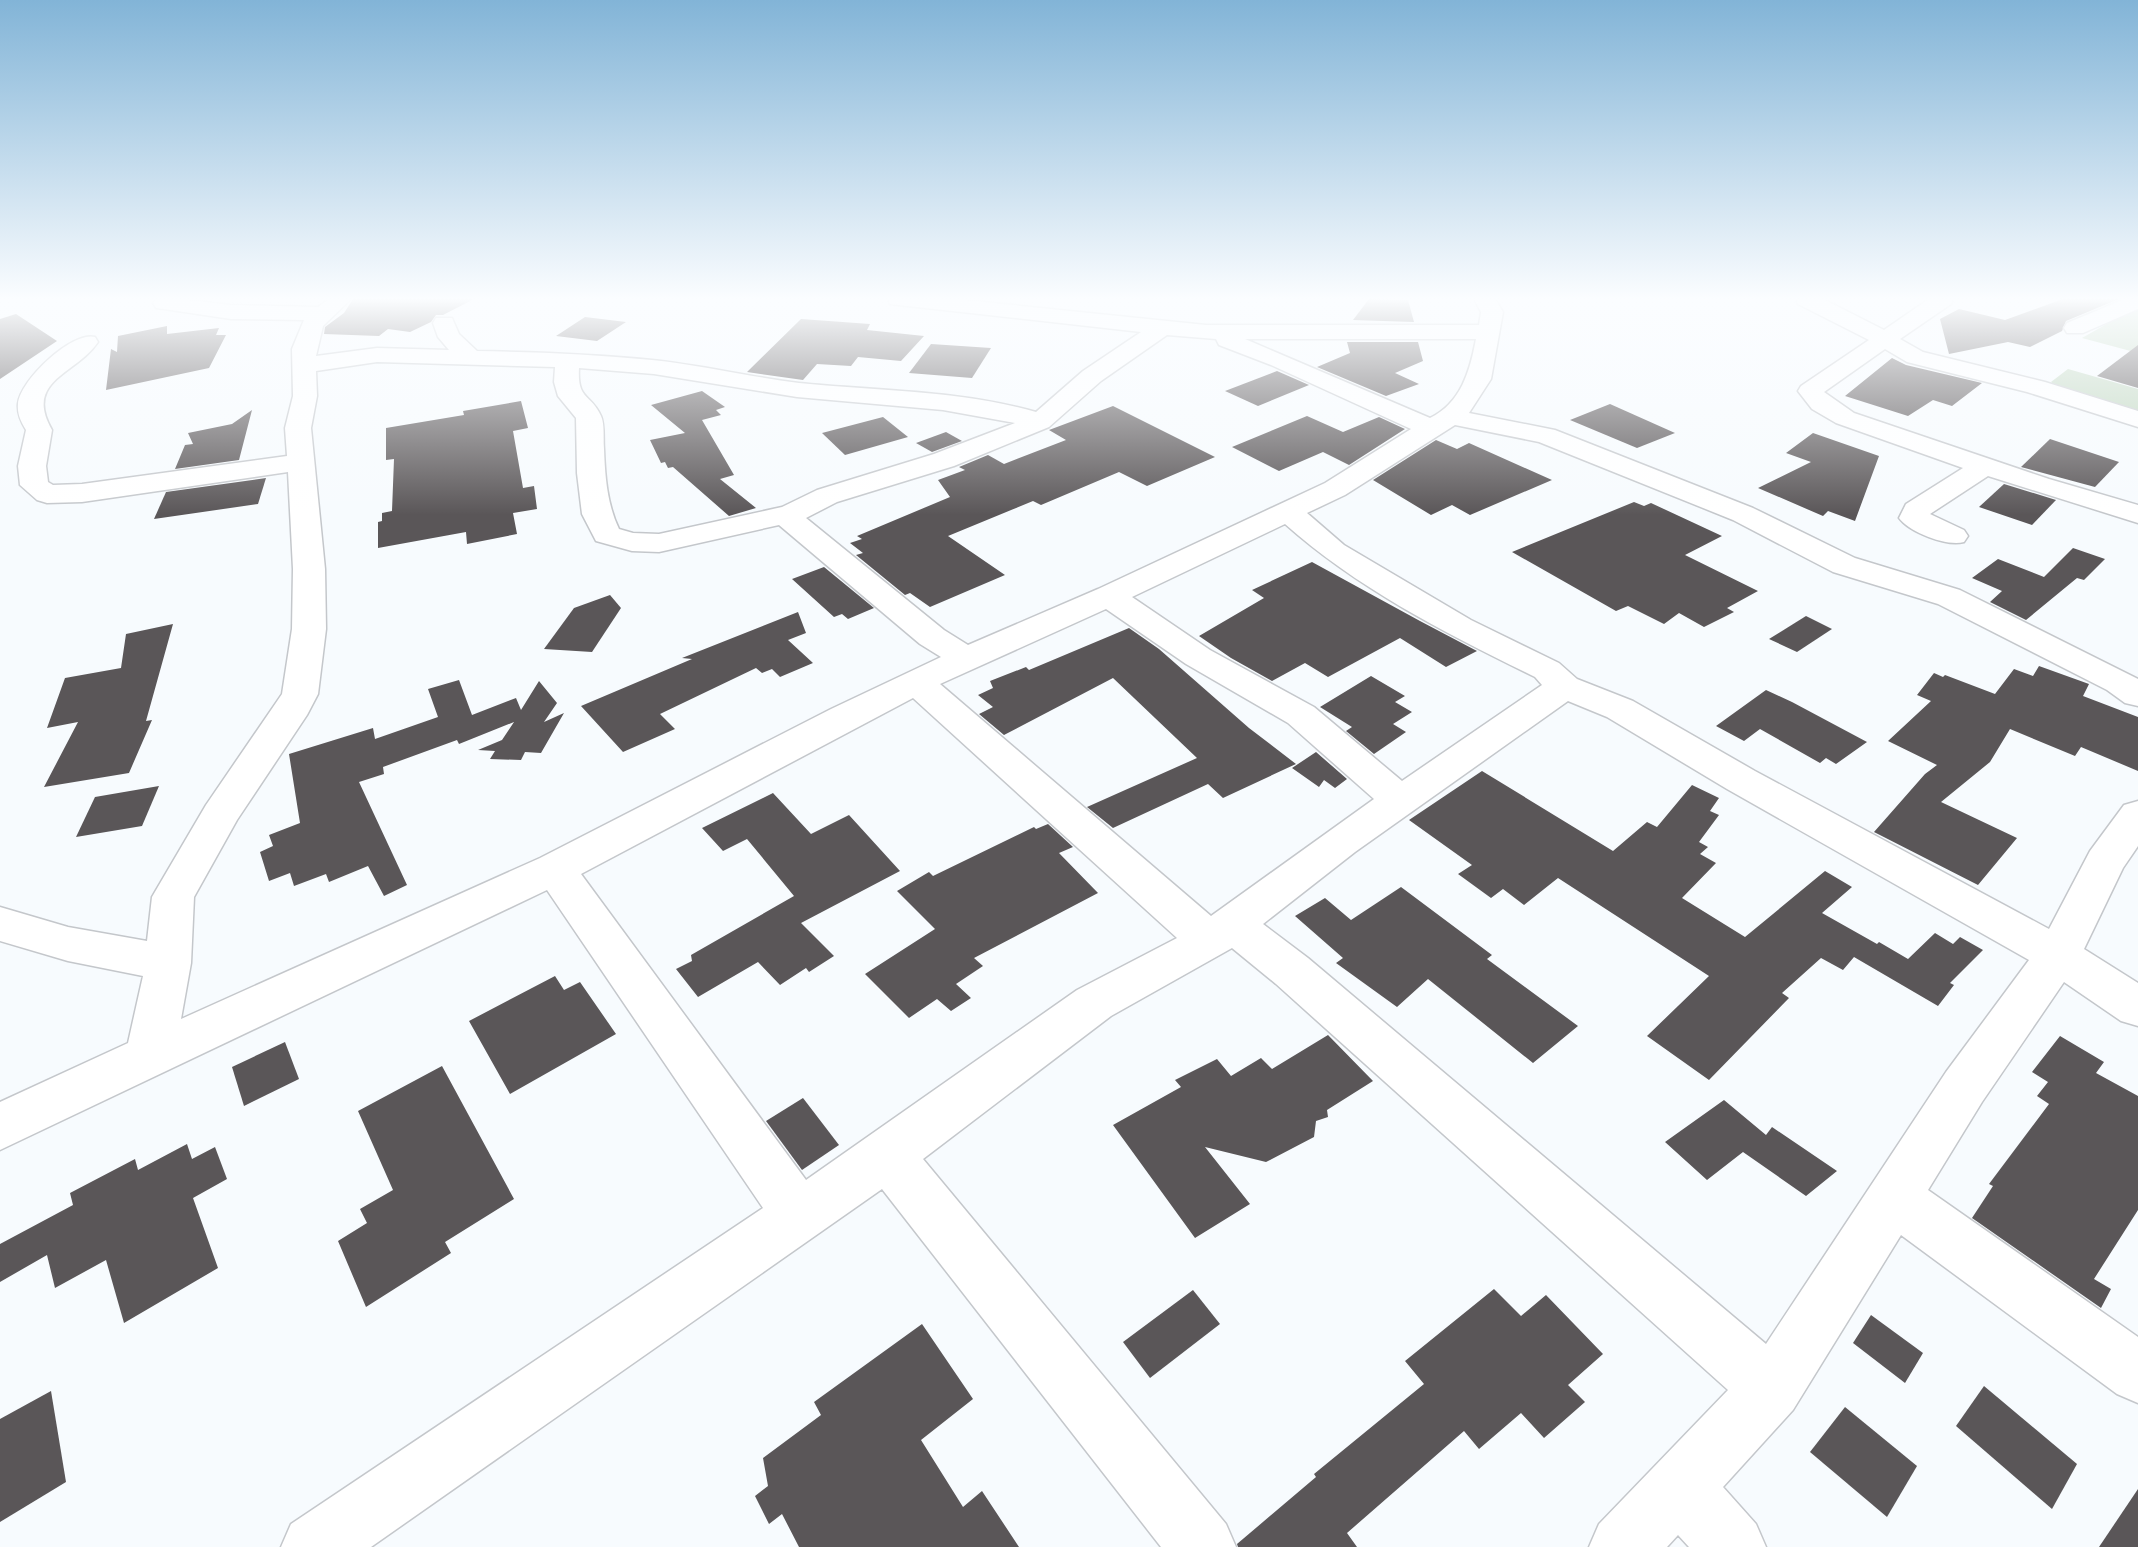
<svg xmlns="http://www.w3.org/2000/svg" width="2138" height="1547" font-family="Quicksand,sans-serif">
  <style>
    .green { fill: #bcd4bb }
    .building { fill: #5a5658 }
    .lines { fill: none; stroke-linecap: round; stroke-linejoin: round }
    .minor-casing { stroke: #c4c7cb; stroke-width: 3 }
    .minor { fill: #fff; fill-rule: evenodd }
  </style>
  <rect width="100%" height="100%" fill="#f7fbfe"/>
  <g class="green">
    <polygon points="2138,306 2138,353 2082,338"/>
    <polygon points="2068,369 2138,389 2138,415 2064,393 2051,382"/>
  </g>
  <g class="building">
    <polygon points="353,299 474,299 443,315 436,315 431,322 410,332 388,329 379,336 324,334 325,327 344,313"/>
    <polygon points="1369,299 1408,300 1414,322 1353,320"/>
    <polygon points="2063,299 2119,299 2066,321 2062,331 2030,347 2008,342 1949,354 1940,319 1959,309 2005,320"/>
    <polygon points="16,314 57,341 0,379 0,319"/>
    <polygon points="585,317 626,322 597,341 556,336"/>
    <polygon points="801,319 870,324 867,330 924,336 901,361 858,357 851,366 817,364 803,380 747,372"/>
    <polygon points="167,326 167,334 219,328 216,335 226,335 209,368 106,390 111,349 117,352 118,336"/>
    <polygon points="1347,342 1418,342 1423,361 1395,373 1419,384 1386,396 1317,367 1350,353"/>
    <polygon points="931,344 991,348 972,378 909,373"/>
    <polygon points="2138,345 2138,388 2097,376"/>
    <polygon points="1892,358 1906,365 1982,383 1952,406 1933,400 1908,416 1845,396"/>
    <polygon points="1277,371 1309,385 1258,406 1225,391"/>
    <polygon points="702,391 725,407 716,410 721,415 702,420 734,475 720,479 756,508 729,516 673,467 668,468 665,462 661,463 650,440 685,433 651,405"/>
    <polygon points="521,401 528,428 513,431 523,488 534,486 537,509 513,513 517,534 467,544 466,532 378,548 378,522 382,521 382,513 392,511 394,459 386,460 386,428 464,415 463,411"/>
    <polygon points="1610,404 1675,433 1637,448 1570,420"/>
    <polygon points="1113,406 1215,457 1147,486 1119,472 1041,505 1033,501 948,536 1005,575 930,607 910,593 905,595 856,555 863,553 850,543 862,539 857,536 950,497 938,480 965,470 959,467 988,455 1004,464 1066,440 1049,430"/>
    <polygon points="252,410 239,460 175,469 185,445 193,444 188,433 232,424"/>
    <polygon points="1307,416 1343,432 1379,417 1405,429 1349,465 1323,452 1279,471 1232,447"/>
    <polygon points="883,417 908,437 845,455 822,433"/>
    <polygon points="946,432 962,441 932,452 916,443"/>
    <polygon points="1813,433 1879,456 1855,521 1828,511 1823,516 1758,488 1811,462 1786,453"/>
    <polygon points="2050,439 2119,462 2095,487 2021,467"/>
    <polygon points="1436,440 1457,449 1469,443 1552,480 1470,515 1452,505 1431,515 1373,480"/>
    <polygon points="266,478 258,504 154,519 166,492"/>
    <polygon points="2004,484 2056,500 2032,525 1979,507"/>
    <polygon points="1634,502 1644,506 1651,503 1722,536 1685,555 1758,591 1727,608 1734,612 1704,627 1679,613 1664,624 1628,606 1616,611 1512,552"/>
    <polygon points="2073,548 2105,559 2084,580 2077,578 2026,620 1990,602 2002,591 1972,578 1998,559 2044,577"/>
    <polygon points="1312,562 1420,621 1477,651 1446,667 1400,638 1328,677 1305,663 1272,681 1231,658 1199,636 1264,598 1252,590"/>
    <polygon points="824,567 874,608 848,619 842,614 834,617 792,579"/>
    <polygon points="610,595 621,608 592,652 544,649 574,608"/>
    <polygon points="798,612 806,633 788,640 813,663 780,677 772,669 762,673 756,668 660,714 675,729 623,752 581,706 692,659 682,658"/>
    <polygon points="1806,616 1832,629 1797,652 1769,639"/>
    <polygon points="173,624 146,721 152,720 129,773 44,787 78,722 47,728 65,678 121,668 126,634"/>
    <polygon points="1129,628 1159,649 1249,728 1296,764 1223,798 1208,784 1113,828 1087,807 1197,758 1113,678 1004,735 979,714 993,707 978,695 993,688 990,681 1026,667 1029,670"/>
    <polygon points="2039,666 2089,684 2083,696 2138,717 2138,771 2081,747 2075,756 2010,729 1990,762 1941,802 2017,838 1978,885 1874,832 1925,774 1937,765 1888,741 1931,701 1917,695 1934,673 1943,677 1945,675 1995,694 2014,669 2033,676"/>
    <polygon points="1371,676 1405,696 1395,702 1412,712 1393,724 1406,732 1374,754 1346,731 1352,727 1320,707"/>
    <polygon points="459,680 472,715 516,698 521,710 539,681 557,703 544,722 564,713 541,753 525,752 521,760 490,759 495,751 478,750 502,740 514,722 459,744 457,740 383,767 384,774 359,782 407,885 384,896 368,866 329,882 326,874 294,886 290,873 269,881 260,852 273,846 269,835 300,823 289,754 373,728 375,739 438,717 428,689"/>
    <polygon points="1766,690 1792,702 1867,742 1836,764 1826,758 1820,763 1760,729 1744,741 1716,726"/>
    <polygon points="1316,752 1347,779 1335,788 1324,780 1319,787 1292,768"/>
    <polygon points="1482,771 1613,851 1647,822 1657,827 1692,785 1719,798 1710,811 1719,815 1699,842 1708,847 1700,854 1716,863 1682,898 1745,937 1825,871 1852,887 1822,913 1877,944 1879,942 1908,959 1935,933 1953,944 1960,937 1983,950 1950,983 1954,985 1938,1006 1854,957 1843,970 1821,958 1782,993 1789,998 1709,1080 1647,1036 1709,976 1558,878 1524,905 1503,889 1491,898 1458,874 1472,865 1409,820"/>
    <polygon points="159,786 142,826 76,837 95,797"/>
    <polygon points="773,793 811,834 849,815 900,871 801,923 834,956 809,972 806,968 780,985 758,962 698,997 676,969 692,961 691,955 794,896 747,839 723,851 702,828"/>
    <polygon points="1048,824 1073,847 1059,853 1098,893 974,958 983,966 956,984 971,998 951,1011 937,999 909,1018 865,974 935,929 897,891 929,872 933,876 1034,827 1036,829"/>
    <polygon points="1401,887 1492,955 1487,959 1578,1026 1533,1063 1428,979 1397,1007 1336,963 1343,958 1295,916 1325,898 1351,920"/>
    <polygon points="555,976 564,990 580,982 616,1034 510,1094 469,1021"/>
    <polygon points="1328,1035 1373,1081 1327,1110 1328,1117 1316,1121 1314,1137 1266,1162 1205,1147 1250,1204 1195,1238 1113,1125 1181,1087 1175,1080 1217,1059 1231,1076 1261,1058 1272,1069"/>
    <polygon points="2060,1036 2104,1062 2096,1073 2138,1096 2138,1210 2094,1279 2111,1289 2101,1308 1972,1218 1993,1186 1989,1184 2049,1104 2037,1096 2048,1082 2032,1072"/>
    <polygon points="285,1042 299,1079 244,1106 232,1067"/>
    <polygon points="442,1066 514,1199 445,1242 451,1253 366,1307 338,1241 367,1223 360,1209 393,1190 358,1111"/>
    <polygon points="803,1098 839,1145 802,1170 766,1121"/>
    <polygon points="1724,1100 1766,1135 1772,1127 1837,1171 1806,1196 1743,1152 1707,1180 1665,1142"/>
    <polygon points="187,1144 192,1159 215,1147 227,1179 193,1198 218,1268 124,1323 106,1260 55,1288 47,1255 0,1282 0,1244 73,1205 70,1193 135,1159 138,1170"/>
    <polygon points="1494,1289 1521,1316 1546,1295 1603,1354 1568,1385 1585,1402 1544,1438 1521,1413 1479,1449 1464,1431 1347,1533 1357,1547 1238,1547 1237,1544 1316,1477 1314,1474 1424,1384 1405,1361"/>
    <polygon points="1193,1290 1220,1324 1150,1378 1123,1342"/>
    <polygon points="1871,1315 1923,1353 1905,1383 1853,1343"/>
    <polygon points="922,1324 973,1399 921,1440 963,1507 982,1491 1019,1547 799,1547 782,1514 769,1524 755,1496 768,1486 763,1458 821,1415 814,1402"/>
    <polygon points="1984,1386 2077,1464 2052,1509 1956,1426"/>
    <polygon points="51,1391 66,1482 0,1522 0,1419"/>
    <polygon points="1845,1407 1917,1466 1887,1517 1810,1452"/>
    <polygon points="2138,1489 2138,1547 2099,1547"/>
  </g>
  <g class="lines">
    <g class="minor-casing">
      <g id="minor">
        <path d="M 156,299 L 179,299 L 231,305 L 318,307 L 329,299 L 351,299 L 323,326 L 316,356 L 377,348 L 449,350 L 438,337 L 433,323 L 436,318 L 452,318 L 459,334 L 477,351 C 535,352 594,354 652,360 C 701,365 750,377 799,383 C 878,391 959,390 1036,412 L 1083,371 L 1141,332 L 898,305 L 890,304 L 888,299 L 954,299 L 1206,325 L 1479,325 L 1481,312 L 1474,299 L 1495,299 L 1503,312 L 1491,379 L 1469,413 L 1555,430 L 1753,508 L 1855,558 L 1960,590 L 2138,679 L 2138,706 L 2125,703 L 2107,690 L 1938,604 L 1833,572 L 1733,520 L 1539,442 L 1455,425 L 1345,495 L 1307,513 L 1344,545 L 1471,620 L 1559,663 L 1577,679 L 1633,701 L 1755,771 L 2049,929 L 2090,851 L 2124,805 L 2138,801 L 2138,846 L 2123,868 L 2084,949 L 2138,983 L 2138,1026 L 2121,1021 L 2064,982 L 1982,1102 L 1928,1190 L 2138,1337 L 2138,1403 L 2117,1394 L 1901,1235 L 1793,1410 L 1723,1487 L 1756,1524 L 1766,1547 L 1689,1547 L 1678,1535 L 1667,1547 L 1589,1547 L 1599,1524 L 1728,1390 L 1276,984 L 1232,948 L 1111,1016 L 923,1159 L 1226,1524 L 1236,1547 L 1161,1547 L 882,1189 L 371,1547 L 281,1547 L 291,1524 L 763,1208 L 547,890 L 0,1150 L 0,1102 L 128,1043 L 143,976 L 68,961 L 0,941 L 0,907 L 68,927 L 147,941 L 152,897 L 206,805 L 282,694 L 292,629 L 293,569 L 288,472 L 82,502 L 47,503 L 37,500 L 20,485 L 18,466 L 26,430 C 21,422 17,414 18,404 C 20,380 72,331 95,337 L 98,342 C 77,374 23,380 52,430 L 46,466 L 48,482 L 53,485 L 82,484 L 287,456 L 285,428 L 293,396 L 292,349 L 304,320 L 231,319 L 164,309 L 156,308 L 153,303 ZM 1167,335 L 1216,339 L 1219,345 L 1271,365 L 1411,429 L 1325,483 L 1098,589 L 968,645 L 944,630 L 806,518 L 837,502 L 954,466 L 1049,427 L 1101,381 ZM 1245,339 L 1476,339 C 1470,371 1461,403 1430,418 ZM 377,362 L 555,367 L 554,382 L 558,396 L 576,418 L 577,473 L 582,514 L 596,541 L 632,551 L 659,552 L 779,525 L 920,644 L 941,657 L 831,709 L 540,858 L 181,1019 L 191,963 L 194,897 L 237,820 L 307,715 L 318,694 L 326,629 L 325,569 L 311,428 L 317,396 L 316,371 ZM 579,368 L 654,374 L 797,397 L 943,410 L 1015,423 L 934,454 L 817,490 L 782,507 L 659,534 L 633,533 L 619,529 C 607,504 605,476 604,449 C 603,439 605,425 601,416 C 591,393 577,401 579,368 ZM 1285,524 C 1358,589 1447,634 1535,677 L 1542,685 L 1402,781 L 1314,707 L 1210,650 L 1132,597 ZM 1106,609 L 1186,664 L 1288,723 L 1374,799 L 1211,916 L 940,684 ZM 913,698 L 1177,938 L 1077,990 L 806,1180 L 581,874 ZM 1568,701 L 1607,717 L 1727,789 L 2029,960 L 1946,1072 L 1766,1344 L 1308,958 L 1263,924 L 1355,852 Z"/>
        <path d="M 1796,299 L 1823,299 L 1884,330 L 1929,299 L 1953,299 L 1951,304 L 1900,339 L 1923,352 L 2045,382 L 2138,411 L 2138,427 L 2027,392 L 1907,362 L 1885,349 L 1824,392 L 1854,413 L 2049,479 L 2138,505 L 2138,523 L 1988,476 L 1930,514 L 1964,530 L 1968,536 L 1964,542 C 1947,547 1909,532 1899,518 L 1906,504 L 1963,468 L 1836,423 L 1812,409 L 1798,391 L 1801,386 L 1869,340 L 1798,304 Z"/>
        <polygon points="2125,299 2138,299 2138,309 2083,333 2067,333 2064,328 2067,323"/>
      </g>
    </g>
    <use href="#minor" class="minor"/>
  </g>
  <linearGradient id="sky" x2="0" y2="1"><stop stop-color="#82b4d7"/><stop offset="0.58" stop-color="#fbfdff"/><stop offset="1" stop-color="#fbfdff" stop-opacity="0"/></linearGradient>
  <rect width="2138" height="515" fill="url(#sky)"/>
</svg>
